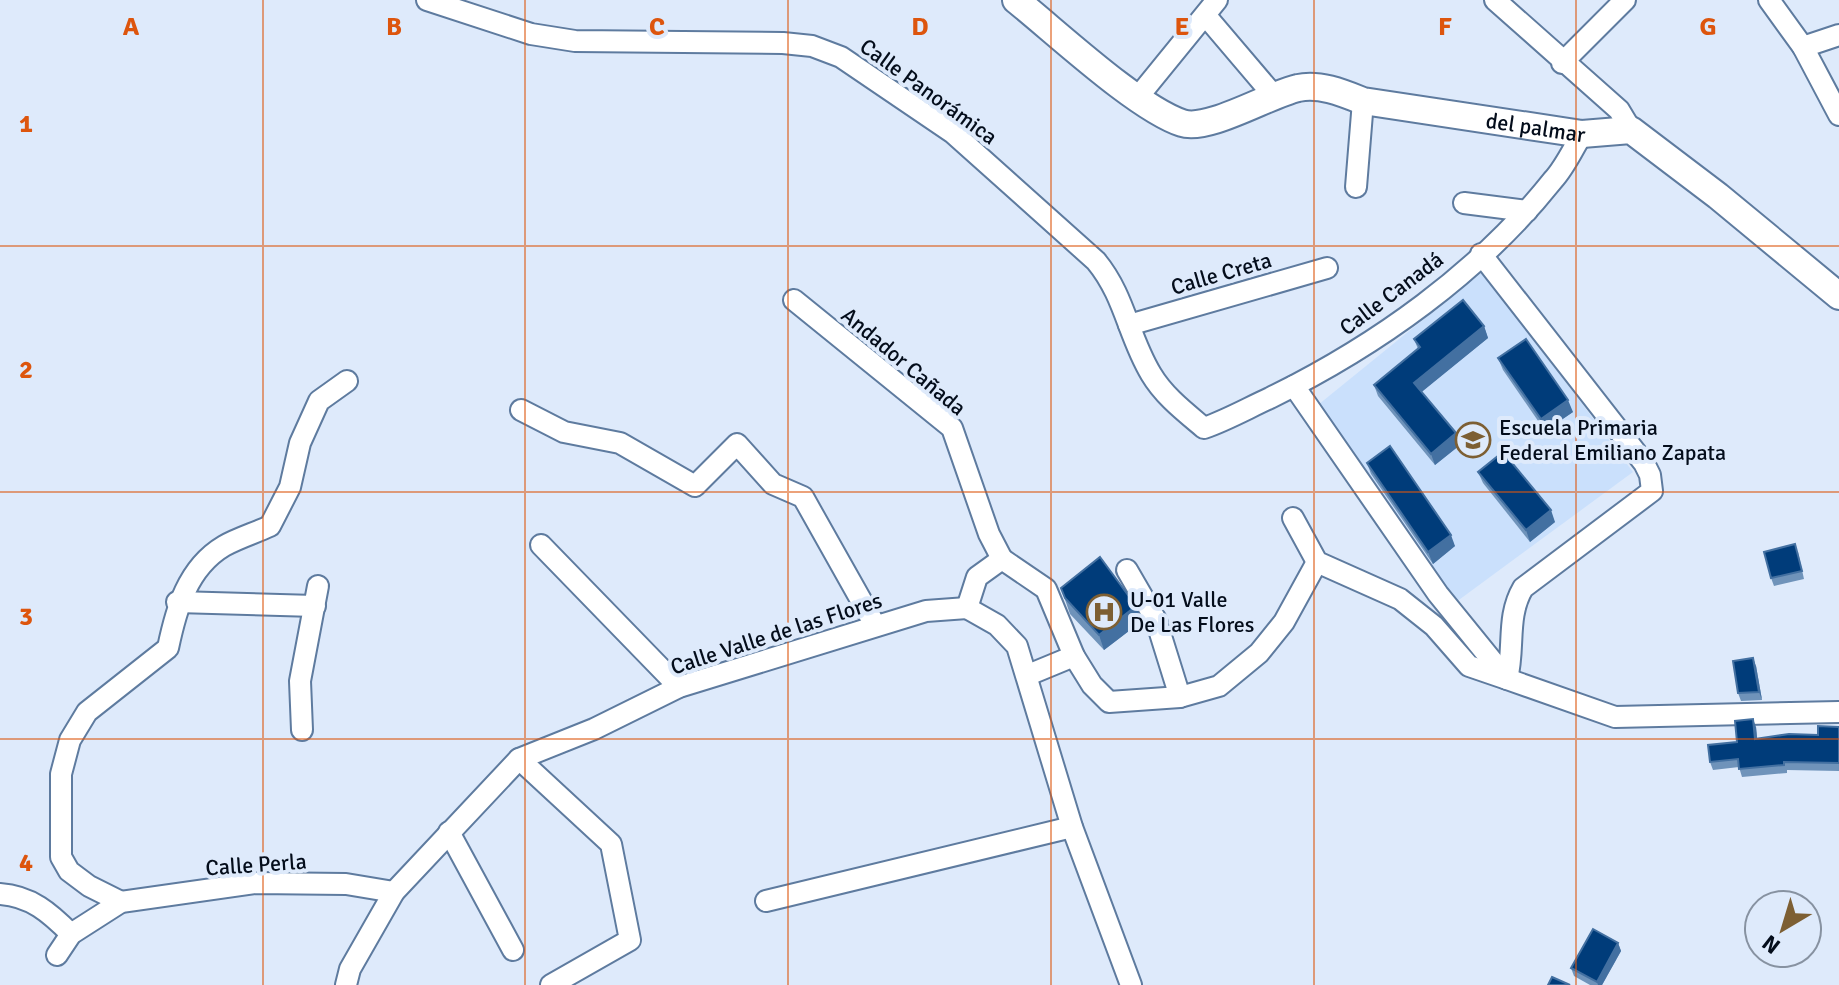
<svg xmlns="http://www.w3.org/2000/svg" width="1839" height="985" font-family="Signika,sans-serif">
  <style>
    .built { fill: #cae0fc }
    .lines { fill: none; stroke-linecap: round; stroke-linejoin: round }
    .minor-casing { stroke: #5e7b9f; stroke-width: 24 }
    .tertiary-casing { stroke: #5e7b9f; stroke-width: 30 }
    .minor { stroke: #fff; stroke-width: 20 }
    .tertiary { stroke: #fff; stroke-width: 26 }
    .wall { fill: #6f93ba }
    .shaded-wall { fill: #4370a1 }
    .building { fill: #003c7a; stroke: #4370a1; stroke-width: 2 }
    .grid { fill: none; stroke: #dd550d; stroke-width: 2; stroke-opacity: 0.55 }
    .labels { text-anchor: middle; stroke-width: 8; stroke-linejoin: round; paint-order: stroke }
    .street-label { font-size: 22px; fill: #040d1b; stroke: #deeafb }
    .poi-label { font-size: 22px; fill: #040d1b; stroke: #deeafb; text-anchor: start }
    .grid-label { font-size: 26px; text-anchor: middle; font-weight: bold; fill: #dd550d; stroke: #deeafb; stroke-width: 8; stroke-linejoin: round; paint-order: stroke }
  </style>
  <rect width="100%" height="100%" fill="#deeafb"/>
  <polygon class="built" points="1483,271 1633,472 1452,605 1313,409"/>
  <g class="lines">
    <g class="minor-casing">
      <g id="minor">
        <path d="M 427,0 L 531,34 L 575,41 L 783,43 L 812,46 L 841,57 L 953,133 L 1096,261 C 1125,296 1128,336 1151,374 C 1164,396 1185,412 1204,428 C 1227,420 1248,408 1270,398 C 1376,346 1479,273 1553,180 C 1565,167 1573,149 1582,134"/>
        <polyline points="1495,0 1619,110 1631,130"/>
        <polyline points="1769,0 1803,47 1839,115"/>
        <polyline points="1206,16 1274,96"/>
        <polyline points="1803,47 1839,35"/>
        <polyline points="1562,63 1625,0"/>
        <polyline points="1138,97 1217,0"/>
        <polyline points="1356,187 1363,101"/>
        <polyline points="1464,203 1527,211"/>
        <polyline points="794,300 952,428 989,534 1002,559"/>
        <polyline points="1129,325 1327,268"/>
        <polyline points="1294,386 1438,594 1507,679 1615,717 1839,712"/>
        <polyline points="521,410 564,432 620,443 695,486 737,444 773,484 803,497 875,625"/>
        <path d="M 1293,518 L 1317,562 L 1400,599 L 1434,626 L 1469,666 L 1507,679 C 1515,647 1506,617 1523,588 L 1652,491 L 1650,475 L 1644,463 L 1481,254"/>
        <polyline points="541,545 679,687"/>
        <polyline points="1127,570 1156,620 1180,697"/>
        <polyline points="177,602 315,606"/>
        <polyline points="967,608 977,577 1002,559 1046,589 1074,656 1092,685 1109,702 1180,697 1219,686 1259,653 1284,622 1317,562"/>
        <polyline points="967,608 997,625 1017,646 1072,827 1131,985"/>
        <polyline points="1028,675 1074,656"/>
        <polyline points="302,730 300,681 318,586"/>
        <polyline points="519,759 611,844 630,940 551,985"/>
        <polyline points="449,832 513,950"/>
        <path d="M 0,894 C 31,896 50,913 71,934"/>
        <polyline points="766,901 1072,827"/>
        <path d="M 121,902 L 89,886 L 69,871 L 61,857 L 61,774 L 70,740 L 87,712 L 168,648 C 176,610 187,568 224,546 C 238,538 255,533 270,526 L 290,487 L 300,443 L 319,401 L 347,381"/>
        <polyline points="57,955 71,934 121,902 255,883 346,884 394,892"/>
        <polyline points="346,985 350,969 394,892 519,759 594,729 679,687 926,611 967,608"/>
      </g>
    </g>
    <g class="tertiary-casing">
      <g id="tertiary">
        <path id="s1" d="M 1016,0 C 1056,32 1137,108 1182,123 C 1208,132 1270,94 1298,88 C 1319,83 1343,93 1363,101 L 1582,134 L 1631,130 L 1718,196 L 1839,296"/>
      </g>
    </g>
    <use href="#minor" class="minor"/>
    <use href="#tertiary" class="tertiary"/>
  </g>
  <g class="wall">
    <polygon points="1484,326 1488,338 1421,392 1460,445 1435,465 1378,396 1374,385 1418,349 1414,339"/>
    <polygon points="1498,358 1573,412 1545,431 1503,370"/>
    <polygon points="1367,463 1455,546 1433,564 1371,474"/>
    <polygon points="1478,472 1555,522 1530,542 1483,483"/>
    <polygon points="1798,552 1804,579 1774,586 1771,578"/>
    <polygon points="1061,588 1142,621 1104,650 1070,614"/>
    <polygon points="1756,666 1762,700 1741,701 1738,693"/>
    <polygon points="1756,727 1757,739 1818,735 1839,727 1839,771 1787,770 1787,773 1742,777 1739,767 1713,770 1710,762"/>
    <polygon points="1618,943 1621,951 1602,985 1590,985 1574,976 1571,968"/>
  </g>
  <g class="shaded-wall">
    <polygon points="1484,326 1488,338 1418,395 1414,383"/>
    <polygon points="1568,400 1573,412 1545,431 1541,419"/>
    <polygon points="1456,433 1460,445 1435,465 1431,454"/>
    <polygon points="1551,510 1555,522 1530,542 1526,530"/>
    <polygon points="1451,535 1455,546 1433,564 1428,552"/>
    <polygon points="1136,606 1142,621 1104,650 1099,635"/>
    <polygon points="1753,658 1756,666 1762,700 1759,692"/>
    <polygon points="1753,719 1756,727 1758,747 1755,739"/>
    <polygon points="1618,943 1621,951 1602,985 1598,985 1597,982"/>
  </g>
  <g class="building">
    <polygon points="1463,300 1484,326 1414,383 1456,433 1431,454 1374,385 1420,347 1414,339"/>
    <polygon points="1526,339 1568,400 1541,419 1498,358"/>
    <polygon points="1390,446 1451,535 1428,552 1367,463"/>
    <polygon points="1503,452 1551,510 1526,530 1478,472"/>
    <polygon points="1795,544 1802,571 1771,578 1764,552"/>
    <polygon points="1100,557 1136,606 1099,635 1065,598 1061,588"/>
    <polygon points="1753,658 1759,692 1738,693 1733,661"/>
    <polygon points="1753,719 1755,739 1789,734 1818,735 1818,726 1839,727 1839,763 1784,762 1784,765 1739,769 1738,759 1710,762 1708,745 1737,742 1735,721"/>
    <polygon points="1593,929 1618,943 1597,982 1571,968"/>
    <polygon points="1552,977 1570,985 1548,985"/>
  </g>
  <path class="grid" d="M 263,0 L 263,985M 525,0 L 525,985M 788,0 L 788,985M 1051,0 L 1051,985M 1314,0 L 1314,985M 1576,0 L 1576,985M 0,246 L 1839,246M 0,492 L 1839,492M 0,739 L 1839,739"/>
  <defs>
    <g id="school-ring" transform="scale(1.8)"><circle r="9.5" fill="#deeafb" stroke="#7d5f33" stroke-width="1.5"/><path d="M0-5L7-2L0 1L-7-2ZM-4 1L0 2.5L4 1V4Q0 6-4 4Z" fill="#7d5f33"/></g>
    <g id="hospital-ring" transform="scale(1.8)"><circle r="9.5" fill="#deeafb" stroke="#7d5f33" stroke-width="1.5"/><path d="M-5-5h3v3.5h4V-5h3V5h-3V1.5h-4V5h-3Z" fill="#7d5f33"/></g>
  </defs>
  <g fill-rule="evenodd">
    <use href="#school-ring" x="1473" y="440"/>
    <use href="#hospital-ring" x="1104" y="612"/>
  </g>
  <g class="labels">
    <g class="street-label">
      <text transform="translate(929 91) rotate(36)" y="8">Calle Panorámica</text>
      <text dy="8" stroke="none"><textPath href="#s1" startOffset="572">del palmar</textPath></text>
      <text transform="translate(1221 273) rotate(-16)" y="8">Calle Creta</text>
      <text transform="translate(1391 293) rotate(-37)" y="8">Calle Canadá</text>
      <text transform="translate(904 361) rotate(40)" y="8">Andador Cañada</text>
      <text transform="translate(776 633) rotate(-18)" y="8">Calle Valle de las Flores</text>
      <text transform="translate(256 864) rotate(-4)" y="8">Calle Perla</text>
    </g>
    <g class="poi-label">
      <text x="1499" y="435">Escuela Primaria<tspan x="1499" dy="25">Federal Emiliano Zapata</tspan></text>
      <text x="1130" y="607">U-01 Valle<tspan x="1130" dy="25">De Las Flores</tspan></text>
    </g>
  </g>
  <g class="grid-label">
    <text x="131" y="35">A</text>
    <text x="394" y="35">B</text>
    <text x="657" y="35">C</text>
    <text x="920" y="35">D</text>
    <text x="1182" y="35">E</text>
    <text x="1445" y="35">F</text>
    <text x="1708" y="35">G</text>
    <text x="26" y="132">1</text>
    <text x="26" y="378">2</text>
    <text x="26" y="625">3</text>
    <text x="26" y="871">4</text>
  </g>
  <g transform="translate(1783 929) rotate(218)"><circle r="38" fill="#deeafb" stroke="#8792a1" stroke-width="2"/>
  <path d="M0-6L14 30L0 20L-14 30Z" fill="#7d5f33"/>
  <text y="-12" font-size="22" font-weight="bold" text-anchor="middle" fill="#040d1b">N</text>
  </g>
</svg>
